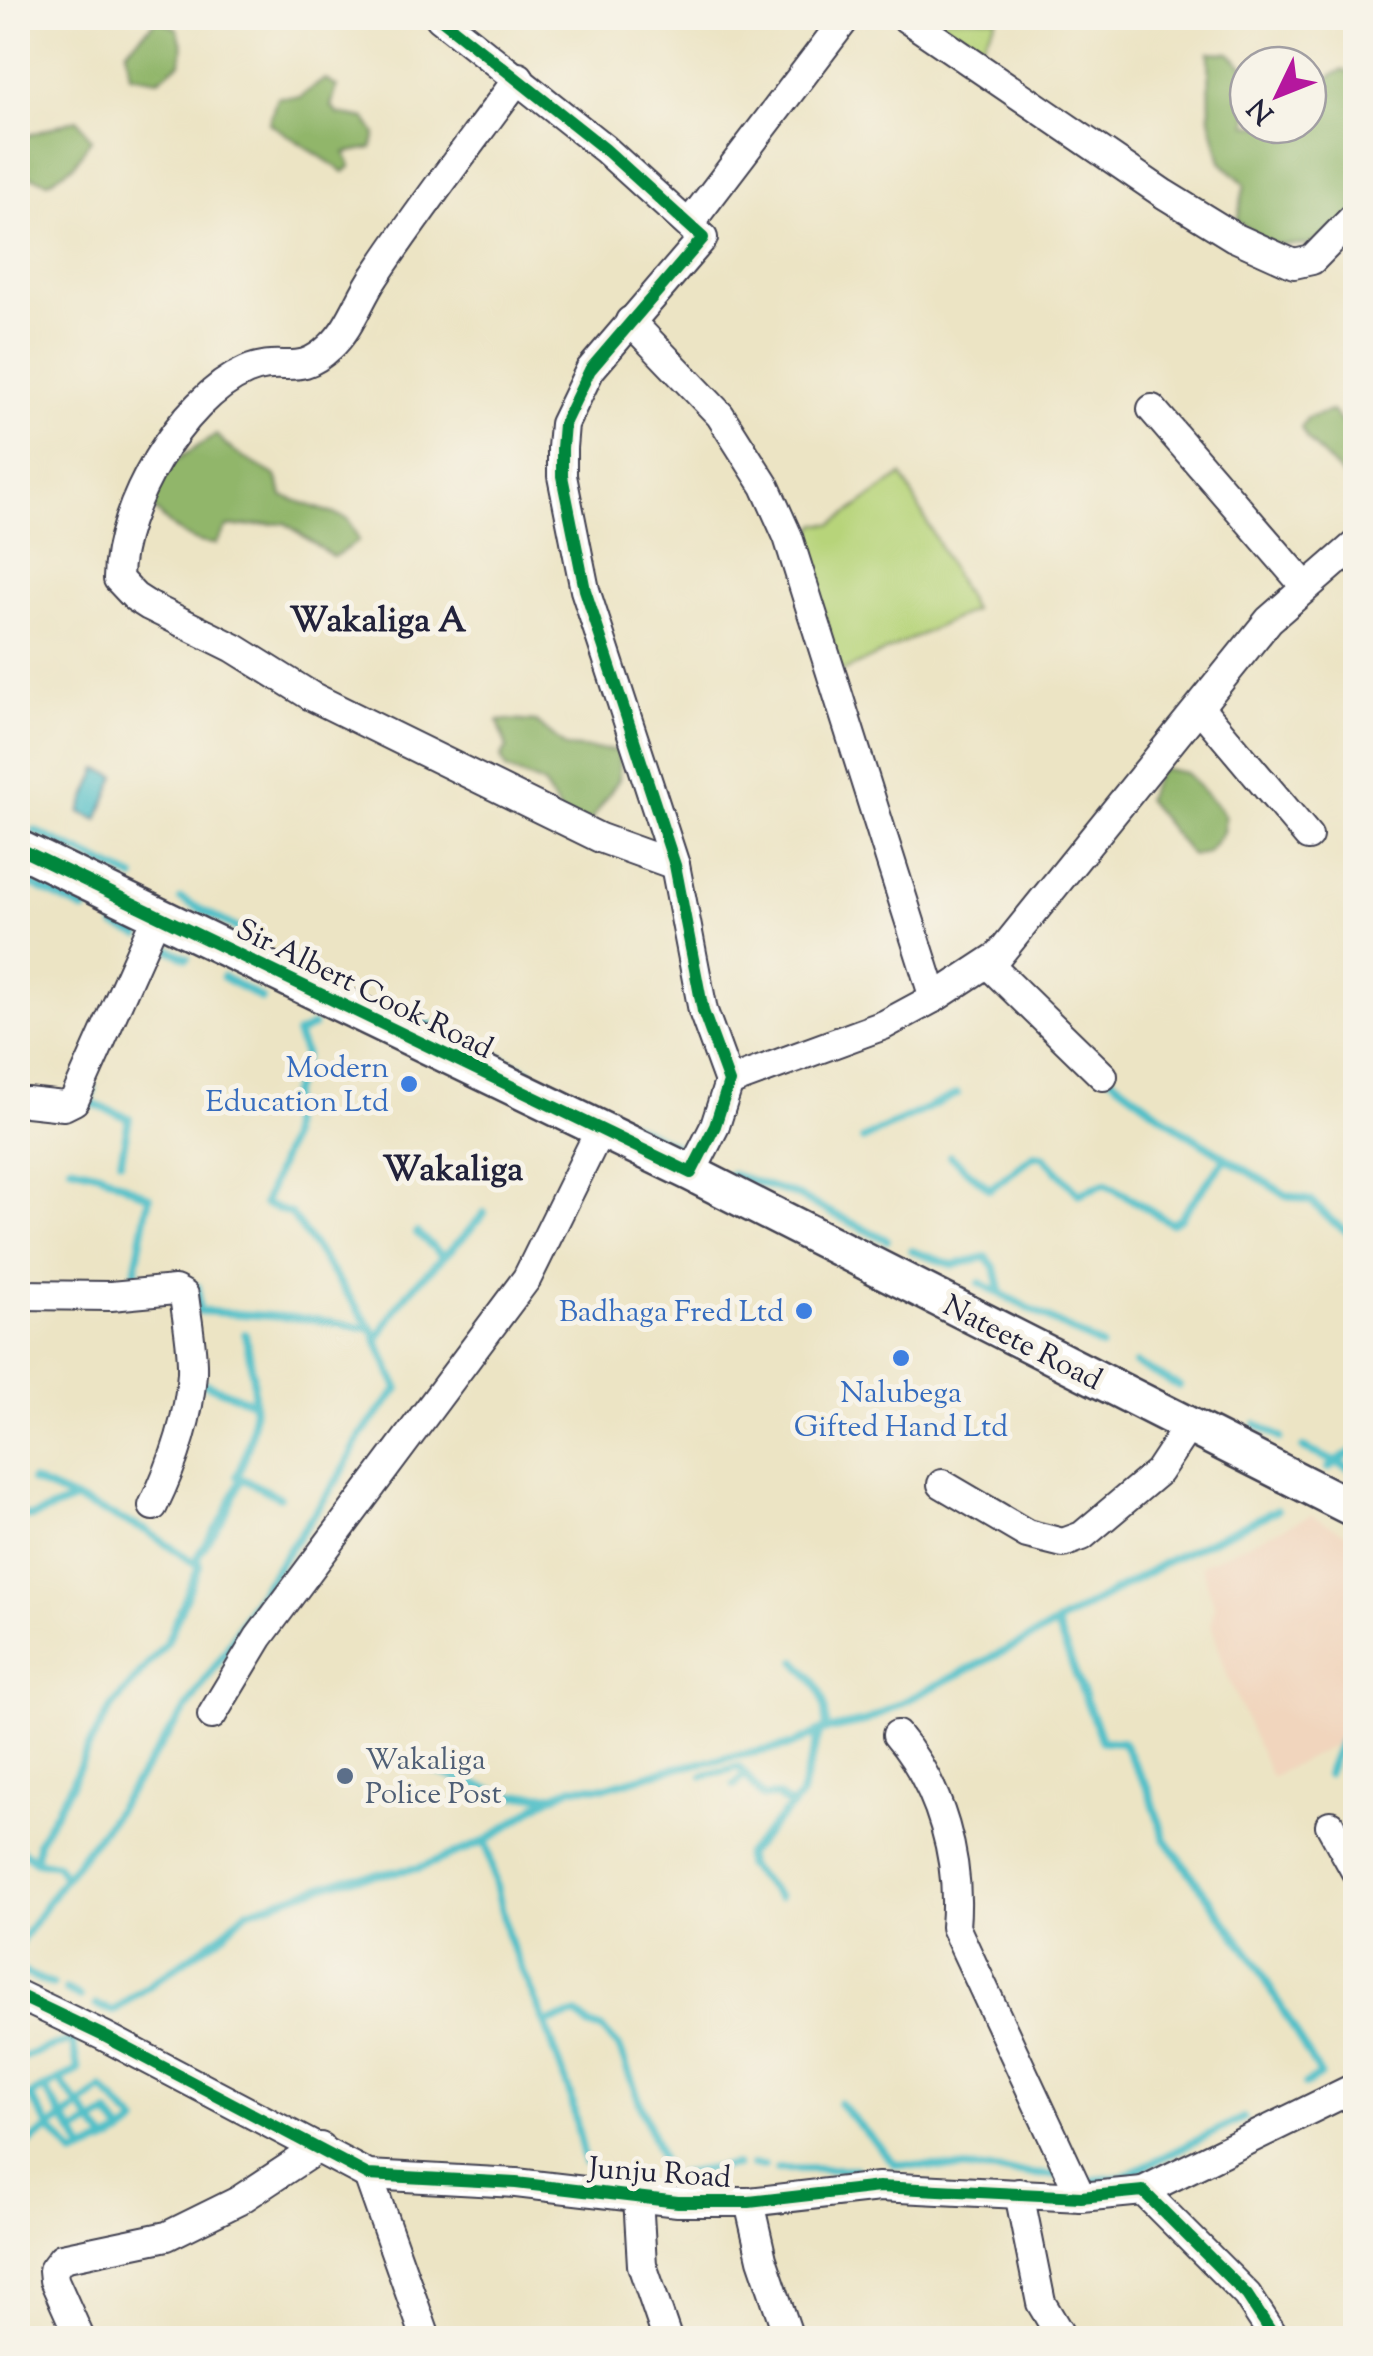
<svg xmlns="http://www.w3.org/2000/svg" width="1373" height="2356" font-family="'Sorts Mill Goudy',serif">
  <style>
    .built { fill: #f1d5bd }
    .green { fill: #b7d47a; stroke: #6c7b5a; stroke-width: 2.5 }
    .forest { fill: #91b66a; stroke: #5a6c52; stroke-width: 2.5 }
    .water { fill: #52c0c8; stroke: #3a7182; stroke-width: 2.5 }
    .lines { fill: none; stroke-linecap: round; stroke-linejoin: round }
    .stream { stroke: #52c0c8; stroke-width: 8 }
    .minor-casing { stroke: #403f50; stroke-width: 32 }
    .major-casing { stroke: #403f50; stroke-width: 40 }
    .minor { stroke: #fff; stroke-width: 28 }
    .major { stroke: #fff; stroke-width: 35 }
    .cycleway-casing { stroke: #f7f3e8; stroke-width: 19 }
    .cycleway { stroke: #00873e; stroke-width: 12 }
    .shop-dot { fill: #3f7fe0; stroke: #f7f3e8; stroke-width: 4 }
    .service-dot { fill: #5c6f8a; stroke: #f7f3e8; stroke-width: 4 }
    .labels { text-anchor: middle; stroke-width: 10; stroke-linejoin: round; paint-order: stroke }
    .street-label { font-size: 30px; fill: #22223b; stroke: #f7f3e8 }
    .shop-label { font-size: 30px; fill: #366cbe; stroke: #f7f3e8; text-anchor: end }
    .service-label { font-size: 30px; fill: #4e5e75; stroke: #f7f3e8; text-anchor: start }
    .quarter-label { font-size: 35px; font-weight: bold; fill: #22223b; stroke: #f7f3e8 }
  </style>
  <rect width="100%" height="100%" fill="#f7f3e8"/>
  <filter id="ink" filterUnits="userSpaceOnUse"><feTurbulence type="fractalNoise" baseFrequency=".01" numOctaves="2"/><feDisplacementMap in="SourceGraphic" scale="20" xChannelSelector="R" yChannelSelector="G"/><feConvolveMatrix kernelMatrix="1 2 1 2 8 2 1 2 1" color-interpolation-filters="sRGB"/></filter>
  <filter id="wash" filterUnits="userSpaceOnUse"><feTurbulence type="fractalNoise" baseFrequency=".0048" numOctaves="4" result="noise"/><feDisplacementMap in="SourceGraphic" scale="40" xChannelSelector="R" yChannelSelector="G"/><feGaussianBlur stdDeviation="2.25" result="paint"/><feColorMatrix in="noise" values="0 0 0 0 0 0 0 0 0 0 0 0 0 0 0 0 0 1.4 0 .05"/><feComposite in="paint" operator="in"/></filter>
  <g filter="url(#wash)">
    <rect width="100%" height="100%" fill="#ece4c4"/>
    <polygon class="built" points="1311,1515 1355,1538 1355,1731 1340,1742 1271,1777 1229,1681 1211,1624 1214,1605 1201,1565"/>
    <g class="green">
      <polygon points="915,18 998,18 974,57"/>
      <polygon points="902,475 973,610 840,673 806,551 807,537 817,524 833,524"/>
    </g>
    <g class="forest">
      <polygon points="157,20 177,28 183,48 180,63 158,80 130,75 126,50"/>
      <path d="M 1209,52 L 1229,53 L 1248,70 L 1248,125 L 1307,128 C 1314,102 1316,80 1343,70 L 1355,75 L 1355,219 L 1309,245 L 1269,244 L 1237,221 L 1245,184 L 1221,162 L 1210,118 Z"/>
      <polygon points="325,79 337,87 331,106 338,114 366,119 376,134 372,148 345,153 351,166 344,172 269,123 277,97 300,97"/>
      <polygon points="77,119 91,139 74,165 48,182 23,174 18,176 18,142 23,137"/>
      <polygon points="1332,411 1355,439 1355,488 1307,439 1301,428 1307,418"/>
      <path d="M 216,435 L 234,452 L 276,476 L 283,496 L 348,519 L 359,541 L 333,557 L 285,523 L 227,527 L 216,544 C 183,545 159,515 138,491 L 142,468 L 178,459 Z"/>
      <polygon points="508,720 536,722 566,747 619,751 619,779 590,822 563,816 543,784 506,769 501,757 507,748 498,721"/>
      <polygon points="1160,768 1186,773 1220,809 1225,818 1223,832 1207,853 1192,856 1146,799"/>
    </g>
    <polygon class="water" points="98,769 116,776 98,820 80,812"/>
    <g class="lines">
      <g class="stream">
        <polyline points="35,831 134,878"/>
        <polyline points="18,878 85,910"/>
        <polyline points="181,899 238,929"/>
        <polyline points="115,926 139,935"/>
        <polyline points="152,941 187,958"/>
        <polyline points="223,977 262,999"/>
        <polyline points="418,1019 530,1072"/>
        <polyline points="1110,1077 1183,1131 1286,1195 1311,1201 1332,1221 1356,1237"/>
        <polyline points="550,1084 688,1152"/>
        <polyline points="94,1089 90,1103 129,1118 121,1160"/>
        <polyline points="863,1139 957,1094"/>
        <polyline points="950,1156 990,1189 1034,1155 1043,1156 1079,1194 1105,1183 1171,1223 1180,1218 1226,1158"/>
        <polyline points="70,1166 100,1173 149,1197 134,1277 152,1280"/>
        <polyline points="730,1174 793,1194 887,1240"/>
        <polyline points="417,1233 443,1256 439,1260"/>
        <polyline points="912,1251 953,1265 986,1257 995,1268 1001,1294"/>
        <polyline points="980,1283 1101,1346"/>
        <polyline points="186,1285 198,1287 199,1311 312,1319 372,1329"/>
        <path d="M 245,1334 C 257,1385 260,1426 237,1476 L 279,1497"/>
        <path d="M 377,1340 C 389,1319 401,1299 418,1282 C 441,1258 464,1239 484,1213"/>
        <polyline points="1136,1364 1179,1386"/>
        <polyline points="198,1381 254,1403"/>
        <polyline points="1256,1424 1280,1438"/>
        <polyline points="1303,1448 1356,1471"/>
        <polyline points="1328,1468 1356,1449"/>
        <polyline points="32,1481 145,1530 199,1566"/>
        <polyline points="18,1515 32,1517 74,1500"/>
        <polyline points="1056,1624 1102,1741 1122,1742 1148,1789 1165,1839 1256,1963 1320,2075 1306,2084"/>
        <path d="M 796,1661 C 820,1686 826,1694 826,1730"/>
        <polyline points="390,1756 509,1796 554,1795"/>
        <polyline points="1327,1774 1340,1742 1356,1731"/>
        <polyline points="703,1776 739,1767 763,1797 777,1796 792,1807"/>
        <polyline points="734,1785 746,1775"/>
        <polyline points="486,1841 508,1937 545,2023 570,2094 585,2162"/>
        <polyline points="18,1848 36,1861 57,1865 65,1877"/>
        <polyline points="36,1861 38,1842 70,1787 90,1744 111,1708 167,1642 199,1566 197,1557 224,1517 241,1479"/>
        <polyline points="779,1897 747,1865 746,1855 800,1797 820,1731"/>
        <polyline points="18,1946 61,1883 107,1824 225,1652 251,1605 340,1476 361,1435 398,1389 372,1329 291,1214 264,1204 289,1138 291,1095 305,1055 297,1034 313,1026"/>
        <polyline points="18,1970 52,1985"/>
        <polyline points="66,1990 80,1997"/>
        <polyline points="96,2005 113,2011 224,1933 247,1911 342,1880 419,1868 486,1841 541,1803 572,1787 606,1787 666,1770 792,1745 820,1731 864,1722 1044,1631 1173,1558 1277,1510"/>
        <polyline points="545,2023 577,2014 590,2026 601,2028 619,2047 666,2172"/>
        <polyline points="18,2059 74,2039"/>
        <polyline points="44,2088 84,2149"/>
        <polyline points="30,2096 50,2128 74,2155 107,2142 80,2106 102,2088 118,2104"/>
        <polyline points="18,2102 78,2070 72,2040"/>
        <polyline points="839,2103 895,2164 1061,2176"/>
        <polyline points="118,2105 137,2123 123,2134"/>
        <polyline points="74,2133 108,2114 123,2134 107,2142"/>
        <polyline points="22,2148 80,2106 59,2080"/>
        <polyline points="752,2165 764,2166"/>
        <polyline points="777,2169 855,2169"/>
        <polyline points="679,2174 736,2165"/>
        <polyline points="1094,2180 1122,2177 1243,2118"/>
      </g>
    </g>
  </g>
  <g filter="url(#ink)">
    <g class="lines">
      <g class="minor-casing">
        <g id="minor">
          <polyline points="440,18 605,149 703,238 590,370 564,424 562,448 562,476 585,590 675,865 703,1011 729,1082 715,1126 691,1173"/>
          <polyline points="906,18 1164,194 1234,237 1294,264 1312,260 1356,215"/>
          <path d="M 519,77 C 471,143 420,208 375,276 C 359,299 351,328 330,347 C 297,379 282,355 246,371 C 181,399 118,509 118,579 L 135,597 L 149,606 L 234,648 L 311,696 L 600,838 L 675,865"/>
          <polyline points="690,223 846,18"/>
          <polyline points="630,321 720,415 765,486 788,537 934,998"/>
          <polyline points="1152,409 1305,586"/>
          <polyline points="1200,708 1308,836"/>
          <polyline points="988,964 1103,1076"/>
          <polyline points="729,1082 884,1025 934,998 998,956 1269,620 1356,544"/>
          <polyline points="27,1102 64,1106 74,1101 157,915"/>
          <path d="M 18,1295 L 111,1296 L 175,1290 L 184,1295 C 187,1320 193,1348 192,1373 C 189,1419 173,1465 153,1506"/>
          <polyline points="942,1484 1027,1534 1063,1543 1082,1536 1158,1472 1189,1425"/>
          <polyline points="212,1715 259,1637 527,1278 600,1130"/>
          <path d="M 897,1735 C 941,1787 961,1860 955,1927 L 1081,2197"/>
          <polyline points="1330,1825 1356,1872"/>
          <polyline points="18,1995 104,2036 368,2175 516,2183 678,2202 749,2202 879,2187 1081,2197 1143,2191 1247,2295 1275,2338"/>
          <polyline points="368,2175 426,2338"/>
          <polyline points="1143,2191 1356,2087"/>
          <polyline points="1019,2193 1041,2303 1062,2338"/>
          <polyline points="638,2197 642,2265 667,2338"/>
          <polyline points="749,2202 762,2259 789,2338"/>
          <polyline points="80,2338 54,2280 53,2270 62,2258 167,2236 238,2201 320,2147"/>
        </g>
      </g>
      <g class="major-casing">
        <polyline id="major" points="18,848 691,1173 1356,1510"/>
      </g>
      <use href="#minor" class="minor"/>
      <use href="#major" class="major"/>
      <g class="cycleway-casing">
        <g id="cycleway">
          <polyline points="18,848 691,1173 715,1126 729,1082 703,1011 675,865 585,590 562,476 562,448 564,424 590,370 703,238 605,149 440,18"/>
          <polyline points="18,1995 104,2036 368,2175 516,2183 678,2202 749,2202 879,2187 1081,2197 1143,2191 1247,2295 1275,2338"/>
        </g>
      </g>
      <use href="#cycleway" class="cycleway"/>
    </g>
  </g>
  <g class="shop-dot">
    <circle cx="409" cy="1084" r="10"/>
    <circle cx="804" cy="1311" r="10"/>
    <circle cx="901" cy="1358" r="10"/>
  </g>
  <circle class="service-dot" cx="345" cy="1776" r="10"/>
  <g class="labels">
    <g class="street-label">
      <text transform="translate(365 988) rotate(26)" y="10">Sir Albert Cook Road</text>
      <text transform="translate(1023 1342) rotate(27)" y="10">Nateete Road</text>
      <text transform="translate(660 2172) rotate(4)" y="10">Junju Road</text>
    </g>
    <g class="shop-label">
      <text x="389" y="1077">Modern<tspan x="389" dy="34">Education Ltd</tspan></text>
      <text x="784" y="1321">Badhaga Fred Ltd</text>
      <text x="901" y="1402" text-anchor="middle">Nalubega<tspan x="901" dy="34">Gifted Hand Ltd</tspan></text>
    </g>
    <g class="service-label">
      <text x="365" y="1769">Wakaliga<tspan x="365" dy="34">Police Post</tspan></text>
    </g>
    <g class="quarter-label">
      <text x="378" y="631">Wakaliga A</text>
      <text x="453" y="1180">Wakaliga</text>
    </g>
  </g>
  <rect width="1373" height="2356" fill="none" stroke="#f7f3e8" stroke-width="60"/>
  <g transform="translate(1278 95) rotate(227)"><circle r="48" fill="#f7f3e8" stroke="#a29fa3" stroke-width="2.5"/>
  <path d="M0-8L18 38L0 25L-18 38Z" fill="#b5179e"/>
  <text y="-15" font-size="28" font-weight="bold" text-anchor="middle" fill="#22223b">N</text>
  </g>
</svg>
